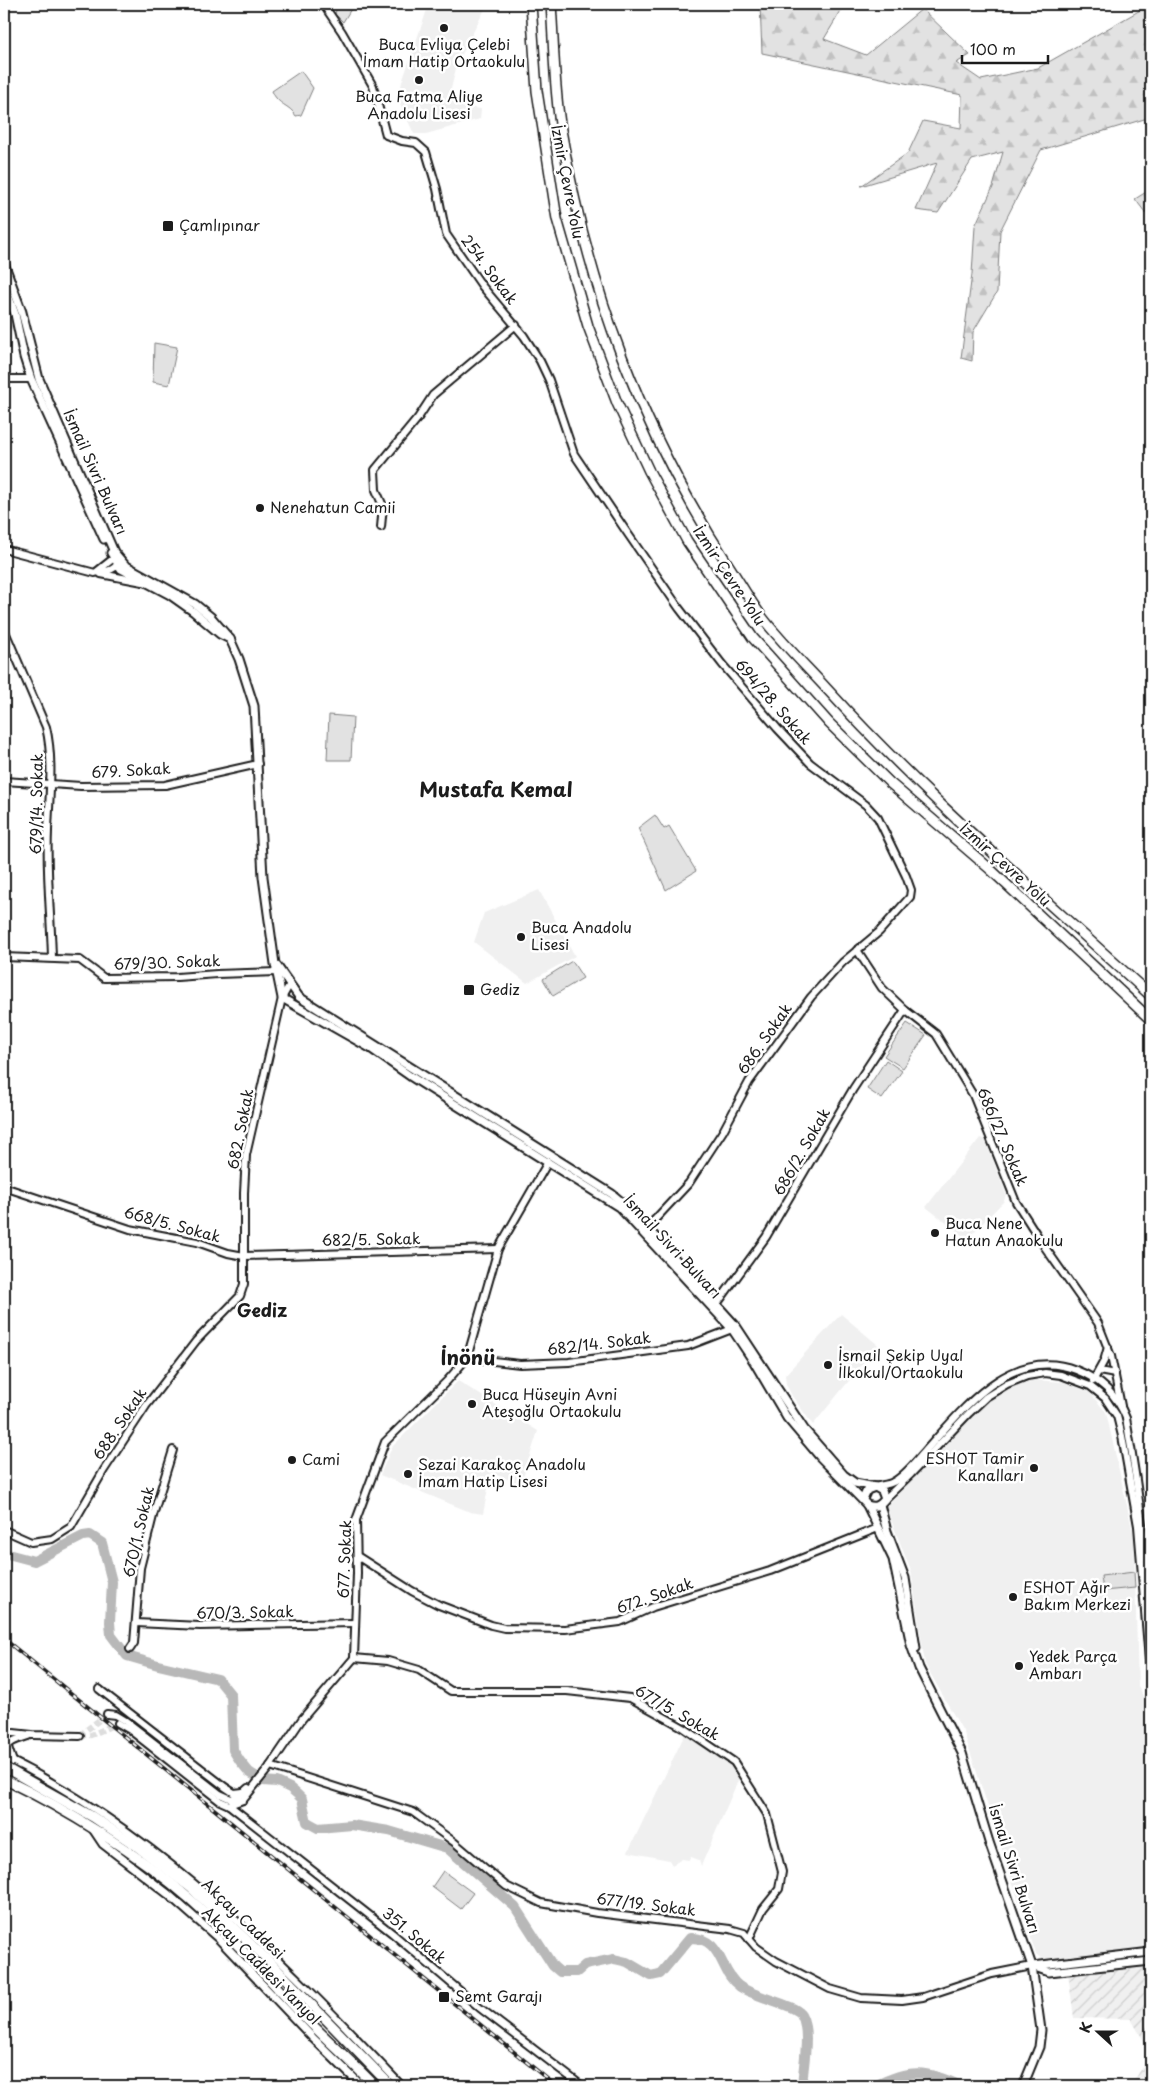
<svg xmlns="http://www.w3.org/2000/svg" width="1155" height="2090" font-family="'Playpen Sans',sans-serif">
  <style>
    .built { fill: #f0f0f0 }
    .industrial { fill: url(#industrial-furrows) }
    .forest { fill: url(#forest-firs); stroke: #7f7f7f }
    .park { fill: #e2e2e2; stroke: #7f7f7f }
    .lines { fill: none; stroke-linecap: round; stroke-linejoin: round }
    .river { stroke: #b8b8b8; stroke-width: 10 }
    .tertiary-tunnel { stroke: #ddd; stroke-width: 6; stroke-dasharray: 6 3; stroke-linecap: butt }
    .tertiary-casing { stroke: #1c1c1c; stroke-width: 10 }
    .secondary-casing { stroke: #1c1c1c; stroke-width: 11 }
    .trunk-casing { stroke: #1c1c1c; stroke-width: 12 }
    .motorway-casing { stroke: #1c1c1c; stroke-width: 12 }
    .tertiary { stroke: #fff; stroke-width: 6 }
    .secondary { stroke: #fff; stroke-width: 7 }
    .trunk { stroke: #fff; stroke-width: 9 }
    .motorway { stroke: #fff; stroke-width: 9 }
    .rail-casing { stroke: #1c1c1c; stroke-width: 4 }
    .rail { stroke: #fff; stroke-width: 2; stroke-dasharray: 5.5; stroke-linecap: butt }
    .poi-dot { fill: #1c1c1c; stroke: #fff; stroke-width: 2 }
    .labels { text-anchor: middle; stroke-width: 5; stroke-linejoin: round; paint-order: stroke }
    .poi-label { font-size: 15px; fill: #1c1c1c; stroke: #fff; text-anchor: start }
    .street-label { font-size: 15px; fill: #1c1c1c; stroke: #fff }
    .quarter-label { font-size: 18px; font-weight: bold; fill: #1c1c1c; stroke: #fff }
    .district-label { font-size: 20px; font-weight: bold; fill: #1c1c1c; stroke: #fff }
  </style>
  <defs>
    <pattern id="industrial-furrows" width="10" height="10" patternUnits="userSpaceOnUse" patternTransform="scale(1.25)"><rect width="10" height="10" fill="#f0f0f0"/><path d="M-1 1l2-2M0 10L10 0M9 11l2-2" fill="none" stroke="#cdcdcd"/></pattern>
    <pattern id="forest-firs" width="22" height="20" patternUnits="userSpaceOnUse" patternTransform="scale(1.25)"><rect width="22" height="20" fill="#e2e2e2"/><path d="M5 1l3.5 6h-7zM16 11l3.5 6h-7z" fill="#c1c1c1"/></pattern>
  </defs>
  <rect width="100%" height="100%" fill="#fff"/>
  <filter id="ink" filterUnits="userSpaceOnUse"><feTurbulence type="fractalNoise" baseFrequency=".02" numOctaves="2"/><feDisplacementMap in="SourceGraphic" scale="10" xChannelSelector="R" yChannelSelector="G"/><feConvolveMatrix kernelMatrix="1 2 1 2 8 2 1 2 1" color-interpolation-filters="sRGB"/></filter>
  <g filter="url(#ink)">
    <g class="built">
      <polygon points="429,4 477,4 486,7 457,64 451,89 459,106 481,109 480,119 426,134 414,134 398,99 402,82"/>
      <polygon points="539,890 575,956 527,983 474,942 484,913"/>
      <polygon points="980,1138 985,1140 1006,1194 1004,1201 967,1239 926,1207"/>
      <polygon points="841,1314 878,1345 813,1425 792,1396 786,1384 785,1375"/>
      <polygon points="1032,1380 1064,1382 1089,1392 1106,1412 1134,1537 1138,1687 1151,1710 1151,1951 1044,1961 1036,1954 964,1733 925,1664 911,1571 886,1507 969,1417 1003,1391"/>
      <polygon points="458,1381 538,1431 521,1484 491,1473 483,1514 470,1512 380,1475 392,1447"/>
      <polygon points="685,1734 731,1761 740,1776 701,1866 699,1860 691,1857 689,1860 682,1859 672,1865 669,1860 628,1852"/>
    </g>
    <g class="industrial">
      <polygon points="4,296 15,329 4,329"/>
      <polygon points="1151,1966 1151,2086 1112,2086 1134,2081 1151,2053 1131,2019 1074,2018 1068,1973 1103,1968"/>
    </g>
    <g class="forest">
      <polygon points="760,4 845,4 824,39 866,55 922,9 970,55 956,63 981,80 1038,68 1151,4 1151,117 1041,150 1000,231 997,292 973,332 972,361 961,358 972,274 975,226 993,187 1003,152 972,160 938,213 916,210 937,163 861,186 908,153 923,121 961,128 962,95 762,53"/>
      <polygon points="1151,189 1151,220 1135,199"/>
    </g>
    <g class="park">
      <polygon points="335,4 354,4 343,22 335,14 337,6"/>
      <path d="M 301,71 L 313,88 L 301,115 L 296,116 C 289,104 278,106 272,91 Z"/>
      <polygon points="154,343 177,347 169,385 153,382"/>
      <polygon points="329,715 353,717 351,760 327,760"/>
      <polygon points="655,815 664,829 669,826 696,871 666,890 638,828"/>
      <polygon points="572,961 583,978 553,996 543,979"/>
      <polygon points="907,1023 926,1035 903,1068 884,1056"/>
      <polygon points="886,1060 902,1071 882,1099 867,1089"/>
      <polygon points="1134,1572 1135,1588 1103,1591 1101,1576"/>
      <polygon points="443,1871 473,1893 461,1909 432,1887"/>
    </g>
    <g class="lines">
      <g class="river">
        <path d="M 4,1553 L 34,1561 L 83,1536 L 90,1535 L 102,1543 L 112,1582 L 110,1622 L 111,1635 L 127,1656 L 158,1665 L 218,1679 L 231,1695 L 233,1750 L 240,1761 L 249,1772 L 263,1781 L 277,1782 L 290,1788 L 297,1794 L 302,1799 L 307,1822 L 318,1828 L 352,1825 L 389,1831 L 447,1848 L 515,1907 L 553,1966 L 560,1972 L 577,1972 L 585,1965 L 614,1959 L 627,1962 L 651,1976 L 660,1974 L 690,1938 C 723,1937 719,1972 739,1986 C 753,1997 794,2004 801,2014 C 811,2031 803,2067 802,2086"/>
        <path d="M 875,2086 C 910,2068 926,2070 961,2086"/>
      </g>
      <g class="tertiary-tunnel">
        <polyline points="80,1735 107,1714"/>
        <polyline points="80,1736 91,1735 118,1723"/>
      </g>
      <g class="tertiary-casing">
        <g id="tertiary">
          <polyline points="323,4 342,32 373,86 386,135 402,141 416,143 426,152 437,189 446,234 482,286 524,336 540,361 549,380 574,454 628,534 679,608 722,664 777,728 810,763 866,805 878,818 906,876 911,890 910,897 879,932 843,962 811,997 749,1082 723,1131 689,1183 647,1228"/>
          <polyline points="4,379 31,379"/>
          <polyline points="381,527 383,506 376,490 375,470 418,418 433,395 516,325"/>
          <path d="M 4,549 L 95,573 C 107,571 116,571 120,559 L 114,558 L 95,573"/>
          <polyline points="101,574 143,582"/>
          <path d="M 4,629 L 46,727 C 54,761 49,796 48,831 C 46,873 51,916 52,958"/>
          <polyline points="4,781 81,786 165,785 258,764"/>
          <polyline points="857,950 882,988 905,1010 936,1034 973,1095 1016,1202 1044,1246 1098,1323 1111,1356 1121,1406"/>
          <polyline points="4,957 80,960 104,978 177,977 217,974 277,972"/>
          <polyline points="4,1187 130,1229 197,1242 228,1253 244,1256 498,1249"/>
          <polyline points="717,1304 766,1237 853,1089 905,1010"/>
          <polyline points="467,1358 520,1364 569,1362 688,1346 732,1329"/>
          <polyline points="1099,1371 1115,1374"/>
          <polyline points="1093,1381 1104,1361 1108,1347"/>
          <path d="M 875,1487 C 880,1485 888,1485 893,1482 C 906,1475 916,1461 926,1450 C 964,1408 1012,1345 1076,1370 C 1100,1379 1117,1395 1126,1418 C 1138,1487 1148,1555 1151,1625"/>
          <polyline points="885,1499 911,1474 969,1413 986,1397 1007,1384 1027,1376 1045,1373 1061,1375 1090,1386 1105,1398 1117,1416 1122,1436 1138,1526 1151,1685"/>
          <polyline points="4,1530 31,1542 52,1539 71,1527 104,1470 146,1406 196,1341 240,1296 244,1284 244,1193 246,1155 282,998 290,984"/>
          <polyline points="357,1556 412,1591 439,1605 491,1625 504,1628 565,1629 620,1622 653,1607 770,1571 878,1528"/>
          <polyline points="136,1623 200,1626 355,1623"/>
          <polyline points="130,1649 134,1643 140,1568 154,1512 173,1450"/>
          <polyline points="354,1658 388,1661 419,1670 451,1691 567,1691 630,1698 684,1728 734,1762 767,1814 782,1872 779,1889 763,1909 749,1939"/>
          <polyline points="99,1689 225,1787 234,1793 243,1792"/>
          <polyline points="107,1714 116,1715 126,1721 220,1794 231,1799 238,1797 248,1788"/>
          <polyline points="118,1723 130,1730 220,1801 229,1805 243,1800 268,1769 302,1719 354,1658 357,1573 356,1520 385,1442 447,1381 467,1358 498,1249 548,1162"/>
          <polyline points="4,1732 32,1735 80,1736"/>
          <polyline points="4,1736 13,1762"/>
          <path d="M 4,1750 C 9,1741 19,1739 28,1736"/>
          <path d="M 4,1757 C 160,1833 284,1962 402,2086"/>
          <polyline points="270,1766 413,1812 454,1842 506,1886 541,1903 597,1913 730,1929 744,1933 756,1947 776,1961 830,1989 861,1998 902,2000 923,1997 992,1974 1032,1966"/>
          <polyline points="229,1805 392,1933 480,2008 582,2086"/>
        </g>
      </g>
      <g class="secondary-casing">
        <g id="secondary">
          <polyline points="4,263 22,312 39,379 114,552 125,565 195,604 211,617 230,639 239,659 254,706 263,877 275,964 282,998 370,1048 410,1076 619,1207 732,1329 754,1362 787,1418 820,1457 867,1505 893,1559 911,1645 919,1668 962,1753 989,1842 1032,1966 1041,2030 1039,2047 1023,2086"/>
          <polyline points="4,284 15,314 24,357 31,379 104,539"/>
          <polyline points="111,553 121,569 170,595 194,612 220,634 230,639"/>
          <polyline points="277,966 299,997 612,1194 630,1209 736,1326 804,1429 844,1475 855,1483 875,1487"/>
          <path d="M 863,1499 L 867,1490 L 875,1487 L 882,1491 L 885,1499 C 879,1506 876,1508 867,1505"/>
          <polyline points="880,1505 887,1531 905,1578 916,1648"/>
          <polyline points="93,1829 103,1844 168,1894 219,1939 313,2038 362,2086"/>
          <polyline points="1032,1966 1049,1972 1151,1961"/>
          <polyline points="1033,1966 1151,1952"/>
        </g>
      </g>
      <g class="trunk-casing">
        <g id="trunk">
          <polyline points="4,1767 93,1817 135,1845 191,1888 270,1962 391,2086"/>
          <path d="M 4,1779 C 66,1809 139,1854 191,1900 C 228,1933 261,1970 294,2006 C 320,2034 349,2059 375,2086"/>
        </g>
      </g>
      <g class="motorway-casing">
        <g id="motorway">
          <polyline points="531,4 537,91 557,219 588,326 617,403 649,471 687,541 753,638 829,723 890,783 990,869 1151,1020"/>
          <path d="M 551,4 C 554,45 554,89 561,130 C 588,289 641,431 729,566 C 740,583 750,601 762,617 C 781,642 805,665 827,689 C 927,799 1041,895 1151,996"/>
        </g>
      </g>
      <use href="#tertiary" class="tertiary"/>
      <use href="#secondary" class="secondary"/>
      <use href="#trunk" class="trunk"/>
      <use href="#motorway" class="motorway"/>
      <g class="rail-casing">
        <polyline id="rail" points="4,1639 556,2086"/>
      </g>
      <use href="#rail" class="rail"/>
    </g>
  </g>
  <g class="poi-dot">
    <circle cx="444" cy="28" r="5"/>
    <circle cx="419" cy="80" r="5"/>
    <rect x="162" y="220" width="12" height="12" rx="2.5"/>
    <circle cx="260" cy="508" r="5"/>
    <circle cx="521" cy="937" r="5"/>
    <rect x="463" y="984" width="12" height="12" rx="2.5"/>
    <circle cx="935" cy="1233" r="5"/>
    <circle cx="828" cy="1365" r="5"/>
    <circle cx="472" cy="1404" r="5"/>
    <circle cx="292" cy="1460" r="5"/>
    <circle cx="1034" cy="1468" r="5"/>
    <circle cx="408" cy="1474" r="5"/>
    <circle cx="1013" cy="1597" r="5"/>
    <circle cx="1019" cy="1666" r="5"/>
    <rect x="438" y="1991" width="12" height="12" rx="2.5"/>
  </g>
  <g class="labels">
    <g class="poi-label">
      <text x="444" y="50" text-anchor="middle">Buca Evliya Çelebi<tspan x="444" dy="17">İmam Hatip Ortaokulu</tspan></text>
      <text x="419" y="102" text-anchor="middle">Buca Fatma Aliye<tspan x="419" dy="17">Anadolu Lisesi</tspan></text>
      <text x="179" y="231">Çamlıpınar</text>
      <text x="270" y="513">Nenehatun Camii</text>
      <text x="531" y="933">Buca Anadolu<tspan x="531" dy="17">Lisesi</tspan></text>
      <text x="480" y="995">Gediz</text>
      <text x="945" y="1229">Buca Nene<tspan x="945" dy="17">Hatun Anaokulu</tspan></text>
      <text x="838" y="1361">İsmail Şekip Uyal<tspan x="838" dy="17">İlkokul/Ortaokulu</tspan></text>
      <text x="482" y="1400">Buca Hüseyin Avni<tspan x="482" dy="17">Ateşoğlu Ortaokulu</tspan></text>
      <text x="1024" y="1464" text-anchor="end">ESHOT Tamir<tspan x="1024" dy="17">Kanalları</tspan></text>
      <text x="302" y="1465">Cami</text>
      <text x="418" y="1470">Sezai Karakoç Anadolu<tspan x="418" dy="17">İmam Hatip Lisesi</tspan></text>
      <text x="1023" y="1593">ESHOT Ağır<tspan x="1023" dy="17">Bakım Merkezi</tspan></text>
      <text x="1029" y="1662">Yedek Parça<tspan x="1029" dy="17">Ambarı</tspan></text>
      <text x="455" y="2002">Semt Garajı</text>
    </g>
    <g class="street-label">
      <text transform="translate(567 182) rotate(79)" y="5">İzmir Çevre Yolu</text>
      <text transform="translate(489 270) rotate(53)" y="5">254. Sokak</text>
      <text transform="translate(95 472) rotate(66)" y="5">İsmail Sivri Bulvarı</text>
      <text transform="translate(729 576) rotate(56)" y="5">İzmir Çevre Yolu</text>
      <text transform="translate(773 702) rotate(49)" y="5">694/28. Sokak</text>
      <text transform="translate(131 771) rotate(-3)" y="5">679. Sokak</text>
      <text transform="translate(37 804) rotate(-89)" y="5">679/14. Sokak</text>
      <text transform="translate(1005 865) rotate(42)" y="5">İzmir Çevre Yolu</text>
      <text transform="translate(167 963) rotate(-2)" y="5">679/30. Sokak</text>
      <text transform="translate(765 1039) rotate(-55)" y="5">686. Sokak</text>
      <text transform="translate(241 1129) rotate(-79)" y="5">682. Sokak</text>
      <text transform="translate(1002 1137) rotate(67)" y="5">686/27. Sokak</text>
      <text transform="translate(802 1152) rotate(-60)" y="5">686/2. Sokak</text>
      <text transform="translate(172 1225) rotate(15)" y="5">668/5. Sokak</text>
      <text transform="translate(371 1240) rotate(-1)" y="5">682/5. Sokak</text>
      <text transform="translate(672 1247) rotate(47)" y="5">İsmail Sivri Bulvarı</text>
      <text transform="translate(599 1344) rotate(-7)" y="5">682/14. Sokak</text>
      <text transform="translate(120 1424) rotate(-56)" y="5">688. Sokak</text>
      <text transform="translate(139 1532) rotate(-77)" y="5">670/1. Sokak</text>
      <text transform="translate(345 1559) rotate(-88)" y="5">677. Sokak</text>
      <text transform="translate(655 1596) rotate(-19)" y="5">672. Sokak</text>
      <text transform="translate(245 1613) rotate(-1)" y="5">670/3. Sokak</text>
      <text transform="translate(677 1713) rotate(30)" y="5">677/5. Sokak</text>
      <text transform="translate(1014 1869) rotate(72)" y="5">İsmail Sivri Bulvarı</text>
      <text transform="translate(646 1905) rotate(7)" y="5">677/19. Sokak</text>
      <text transform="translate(243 1919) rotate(44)" y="5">Akçay Caddesi</text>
      <text transform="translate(414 1936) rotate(40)" y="5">351. Sokak</text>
      <text transform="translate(261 1966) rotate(45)" y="5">Akçay Caddesi Yanyol</text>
    </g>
    <g class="quarter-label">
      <text x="262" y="1317">Gediz</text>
    </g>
    <g class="district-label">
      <text x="496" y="797">Mustafa Kemal</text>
      <text x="468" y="1365">İnönü</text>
    </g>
  </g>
  <rect width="1155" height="2090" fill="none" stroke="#fff" stroke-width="20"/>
  <rect x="10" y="10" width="1135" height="2070" fill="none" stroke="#1c1c1c" stroke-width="2" filter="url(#ink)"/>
  <g transform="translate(1098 2032) rotate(291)" stroke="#ffffff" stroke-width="4" paint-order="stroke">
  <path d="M0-4L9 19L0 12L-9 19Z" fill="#1c1c1c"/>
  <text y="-8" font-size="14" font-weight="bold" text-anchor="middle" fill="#1c1c1c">K</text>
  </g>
  <path d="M962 55v8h86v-8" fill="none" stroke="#1c1c1c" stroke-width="2.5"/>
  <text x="970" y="55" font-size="15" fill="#1c1c1c" stroke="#ffffff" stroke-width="4" paint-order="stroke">100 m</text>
</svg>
